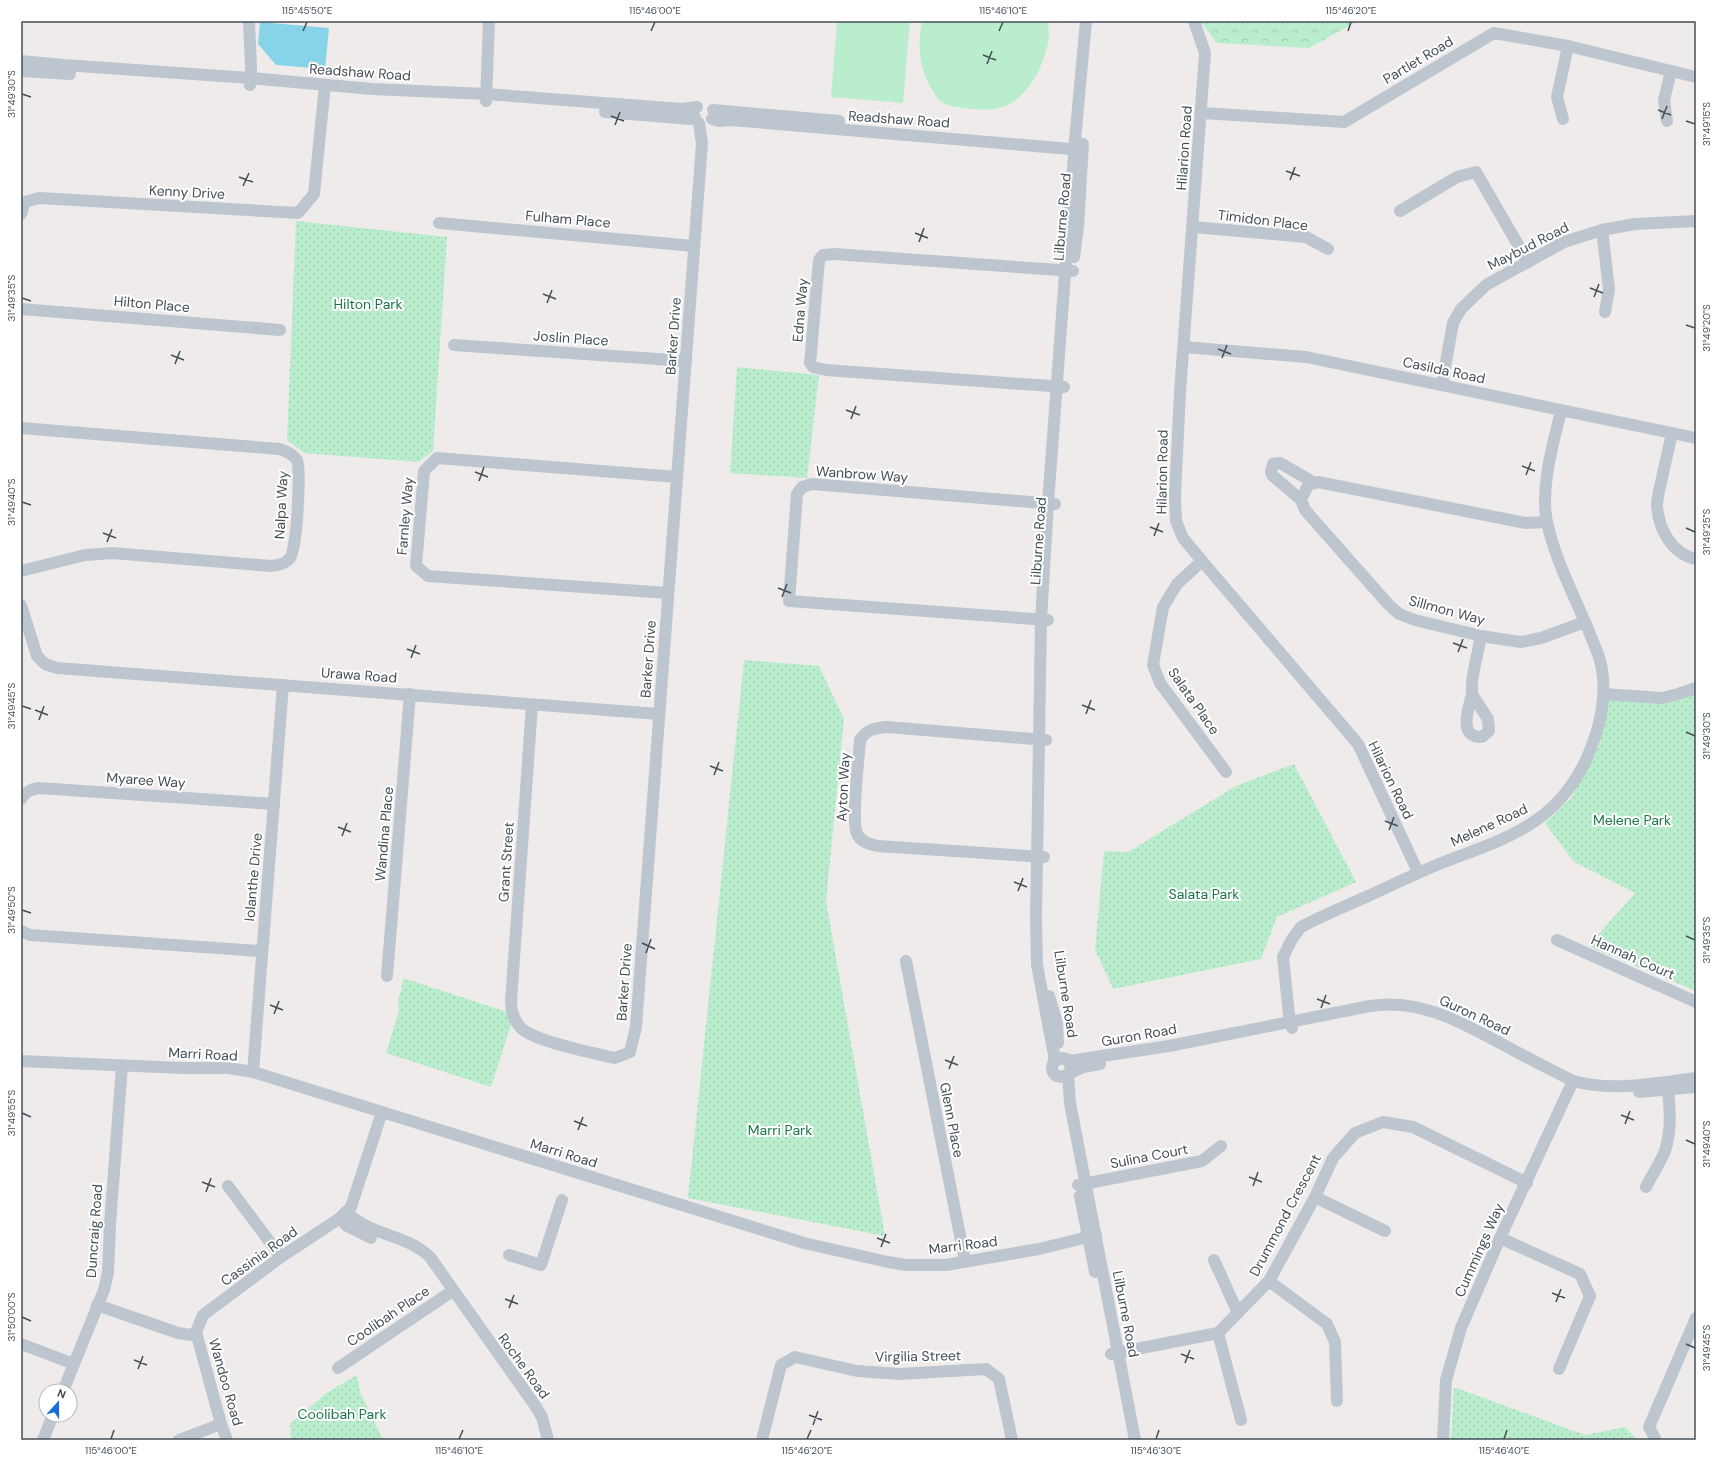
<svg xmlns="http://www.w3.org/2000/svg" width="1717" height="1461" font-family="'DM Sans',sans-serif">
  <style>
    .green { fill: #b9edcd }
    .forest { fill: url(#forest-crowns) }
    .park { fill: url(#park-dots) }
    .water { fill: #87d4e9 }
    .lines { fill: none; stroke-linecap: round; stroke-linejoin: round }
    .minor { stroke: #bdc6ce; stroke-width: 12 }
    .ticks { fill: none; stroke: #454f58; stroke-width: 1.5 }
    .labels { text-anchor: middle; stroke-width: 4; stroke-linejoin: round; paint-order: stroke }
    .street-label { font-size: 14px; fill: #454f58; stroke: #fff }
    .park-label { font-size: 14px; fill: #187748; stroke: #fff }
    .neatline { fill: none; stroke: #454f58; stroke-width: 1.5 }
    .ticks-label { font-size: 10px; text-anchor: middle; fill: #454f58 }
  </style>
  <defs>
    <pattern id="forest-crowns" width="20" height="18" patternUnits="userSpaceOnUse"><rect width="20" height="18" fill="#b9edcd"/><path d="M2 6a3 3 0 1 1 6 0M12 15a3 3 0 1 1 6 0" fill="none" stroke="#a0cdb2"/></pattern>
    <pattern id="park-dots" width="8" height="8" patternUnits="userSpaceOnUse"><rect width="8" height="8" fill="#b9edcd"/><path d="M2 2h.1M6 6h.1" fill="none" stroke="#a0cdb2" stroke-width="1.8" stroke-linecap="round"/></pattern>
  </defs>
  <rect width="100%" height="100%" fill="#efebeb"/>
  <g class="green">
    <polygon points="837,21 910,21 903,103 831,97"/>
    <path d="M 922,21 L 1048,21 C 1048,28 1050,36 1048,42 C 1045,64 1026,101 1002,107 C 993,110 982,110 972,109 C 961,108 949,107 940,101 C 937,99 935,94 933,91 C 919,70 917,46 922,21 Z"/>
  </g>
  <polygon class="forest" points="1200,21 1358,21 1309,48 1217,43"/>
  <g class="park">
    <polygon points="296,221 447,237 433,451 418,462 304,453 287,440"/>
    <polygon points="737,367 819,375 807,478 730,473"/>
    <polygon points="744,660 819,666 844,719 826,901 885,1236 688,1198"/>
    <polygon points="1696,693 1696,991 1588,946 1635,893 1573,861 1545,823 1571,798 1599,746 1608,700 1667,703"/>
    <polygon points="1294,764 1356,882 1277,917 1261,959 1113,989 1095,949 1104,851 1128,852 1236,786"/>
    <polygon points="403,978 507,1012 512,1022 491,1087 386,1053 399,1011 398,999 401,991"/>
    <polygon points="357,1375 360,1392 383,1440 291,1440 290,1424 325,1394"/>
    <polygon points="1454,1387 1585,1435 1625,1427 1638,1440 1451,1440"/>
  </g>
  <polygon class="water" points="260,22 329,28 325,69 276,65 258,44"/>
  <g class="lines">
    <g class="minor">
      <polyline points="249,21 251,68 250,85"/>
      <polyline points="1194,21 1205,53 1180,392 1175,496 1176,521 1183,538 1202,561 1358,744 1418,872"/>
      <polyline points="21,61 64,65 250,78 372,89 486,94 682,109 697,107"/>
      <polyline points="21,71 70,74"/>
      <polyline points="486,101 489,21"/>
      <polyline points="713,110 839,121"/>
      <polyline points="605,112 691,119 695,117"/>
      <polyline points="1202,113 1344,122 1494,33 1568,46 1696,77"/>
      <polyline points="712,119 719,121 731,120 1082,150"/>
      <polyline points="1563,119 1557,97 1568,46"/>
      <polyline points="1667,121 1664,100 1671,71"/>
      <polyline points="1400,211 1457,177 1476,172 1528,262"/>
      <polyline points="21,214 25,202 39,198 298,213 314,194 325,85"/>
      <polyline points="439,223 694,246"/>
      <polyline points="1193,227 1306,237 1328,249"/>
      <polyline points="1602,230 1609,289 1605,312"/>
      <polyline points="1074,257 1078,227 1083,144"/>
      <polyline points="21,309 280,330"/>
      <polyline points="454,345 686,361"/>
      <polyline points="1184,347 1306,357 1696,438"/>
      <polyline points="1442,384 1453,323 1461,309 1486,285 1564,242 1602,230 1635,224 1696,221"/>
      <polyline points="1064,387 826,370 813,367 810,363 811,353 819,260 823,255 834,254 1073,271"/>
      <path d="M 21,428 L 279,449 C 286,451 293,454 297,460 C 301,470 297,550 290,558 C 285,564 278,565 271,566 L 112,553 L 85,555 L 21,571"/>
      <path d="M 1672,433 C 1669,448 1665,463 1662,478 C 1660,487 1657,497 1657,506 C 1659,530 1672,554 1696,559"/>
      <polyline points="1301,500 1272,475 1271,472 1273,464 1280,463 1313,482"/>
      <polyline points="1547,522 1526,523 1318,482 1308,485 1301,500 1305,510 1388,604 1399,614 1415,620 1481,636 1507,640 1521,642 1541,638 1585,622"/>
      <polyline points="1202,561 1177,584 1163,607 1153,665 1160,683 1226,772"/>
      <polyline points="668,593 428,576 416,566 424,471 437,458 677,477"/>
      <polyline points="21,605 37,656 45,664 57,668 659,714"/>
      <polyline points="1048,620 789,601 797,494 802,487 812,484 1055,504"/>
      <path d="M 1472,694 L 1488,719 L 1489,731 L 1482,737 C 1457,738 1469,707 1472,694 C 1472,690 1472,686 1472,682 C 1474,667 1478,651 1481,636"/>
      <polyline points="1604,694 1662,698 1678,694 1696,688"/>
      <path d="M 532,705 L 511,1001 C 511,1012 514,1021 522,1029 C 537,1042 594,1053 615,1058 L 630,1052 L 636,1027 L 702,143 L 699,123"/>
      <path d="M 21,799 C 25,792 31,789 39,788 L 274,804"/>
      <path d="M 1044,857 L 878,846 C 869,844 861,842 857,834 C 851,822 859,757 860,740 C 867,729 875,728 887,727 L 1046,740"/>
      <polyline points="21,931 30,935 261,951"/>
      <polyline points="1557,940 1696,1002"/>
      <polyline points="906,961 965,1261"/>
      <polyline points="387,976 410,694"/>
      <polyline points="1049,996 1057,1023 1058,1043"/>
      <path d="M 1292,1028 L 1289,1015 L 1283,957 L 1292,939 L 1301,927 C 1323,915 1346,906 1368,896 C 1392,885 1415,874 1439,864 C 1471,851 1506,841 1535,821 C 1559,805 1578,780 1589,753 C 1601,724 1608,691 1600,660 C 1597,651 1593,642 1590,634 C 1575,597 1555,560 1547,522 C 1540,488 1553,444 1561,411"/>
      <polyline points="21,1061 182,1068 228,1068 253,1072 804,1243 888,1262 906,1265 946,1265 1039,1249 1096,1235"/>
      <path d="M 1055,1061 L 1062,1058 L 1067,1059 L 1071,1067 C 1070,1078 1054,1081 1052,1069 C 1052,1065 1054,1063 1054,1059 C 1055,1057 1054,1053 1053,1050 L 1037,965 L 1036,919 L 1041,620 L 1048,503 L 1075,140 L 1086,21"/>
      <path d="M 1069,1061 L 1169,1046 L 1370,1006 C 1418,998 1459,1021 1500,1043 C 1524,1056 1549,1069 1573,1081 C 1613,1092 1656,1083 1696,1078"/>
      <polyline points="253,1072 283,685"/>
      <polyline points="1070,1073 1083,1067 1100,1064"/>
      <polyline points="1068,1075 1070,1103 1135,1440"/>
      <polyline points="1639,1092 1696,1087"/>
      <polyline points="1078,1185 1202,1161 1221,1146"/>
      <polyline points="228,1186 281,1257"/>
      <path d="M 1646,1187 C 1652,1175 1660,1163 1665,1151 C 1672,1129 1670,1105 1667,1083"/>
      <polyline points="1080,1196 1095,1272"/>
      <polyline points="1315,1197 1385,1231"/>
      <path d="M 346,1212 C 373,1237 404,1233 430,1257 L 534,1404 L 542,1417 L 548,1440"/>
      <polyline points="340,1218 347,1226 371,1238"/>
      <polyline points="1500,1238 1580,1274 1590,1296 1559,1369"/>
      <polyline points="509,1255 541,1265 562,1200"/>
      <polyline points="1214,1260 1238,1313"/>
      <polyline points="1269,1281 1327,1324 1335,1342 1337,1401"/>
      <polyline points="97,1305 178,1333 191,1335 196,1332 203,1315 281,1257 340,1218 351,1207 382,1112"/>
      <polyline points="196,1332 221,1424 227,1440"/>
      <polyline points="1218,1333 1241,1420"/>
      <polyline points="21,1344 74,1364"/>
      <polyline points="1111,1354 1218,1333 1269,1281 1315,1197 1333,1158 1355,1133 1383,1122 1413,1127 1527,1183"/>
      <polyline points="338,1368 448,1294 455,1292"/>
      <polyline points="63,1391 104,1290 108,1273 110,1224 122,1066"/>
      <polyline points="43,1440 53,1415"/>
      <polyline points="179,1440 221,1424"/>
      <polyline points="762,1440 781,1365 795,1357 857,1371 900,1374 986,1369 999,1379 1012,1440"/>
      <polyline points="1443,1440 1446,1380 1461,1328 1500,1238 1573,1081"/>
      <polyline points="1656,1440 1649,1427 1696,1318"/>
    </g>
  </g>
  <path class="ticks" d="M 303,31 L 307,22M 651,31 L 655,22M 999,31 L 1003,22M 1348,31 L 1351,22M 983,55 L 996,60M 987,64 L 992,51M 22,94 L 31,97M 1658,110 L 1671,115M 611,116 L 624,121M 1662,119 L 1667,106M 1686,121 L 1695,124M 615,125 L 620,112M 1286,171 L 1300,176M 239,177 L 253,182M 1290,180 L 1295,167M 243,186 L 249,173M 915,233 L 928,238M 919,242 L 924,228M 1590,288 L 1603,293M 543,294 L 556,299M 1594,297 L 1599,284M 22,298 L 31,301M 547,303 L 552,290M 1686,325 L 1695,328M 1218,349 L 1231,354M 171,355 L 184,360M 1222,358 L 1227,345M 175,364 L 180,351M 846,410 L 860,415M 851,419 L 856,406M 1522,466 L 1535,471M 475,472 L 488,477M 1526,475 L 1531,462M 479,481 L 484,467M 22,502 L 31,505M 1150,527 L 1163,532M 1686,528 L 1695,532M 103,533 L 116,538M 1154,536 L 1159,523M 107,542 L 112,529M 778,588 L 791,593M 782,597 L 787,584M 1453,643 L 1467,648M 407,649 L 420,654M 1458,652 L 1463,639M 411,658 L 416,645M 1082,705 L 1095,710M 22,706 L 31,709M 35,710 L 48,715M 1086,714 L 1091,700M 39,720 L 44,706M 1686,732 L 1695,736M 710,766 L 723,771M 714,775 L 719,762M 1385,821 L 1398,826M 338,827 L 351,832M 1389,830 L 1394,817M 342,836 L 347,823M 1014,882 L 1027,887M 1018,891 L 1023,878M 22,910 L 31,913M 1686,936 L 1695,940M 642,943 L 655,949M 646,953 L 651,939M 1317,999 L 1330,1004M 270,1005 L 283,1010M 1321,1008 L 1326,995M 274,1014 L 279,1001M 945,1060 L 958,1065M 949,1069 L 954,1056M 22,1113 L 31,1117M 1621,1115 L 1634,1120M 574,1121 L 587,1126M 1625,1124 L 1630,1111M 578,1130 L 583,1117M 1686,1140 L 1695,1144M 1249,1177 L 1262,1182M 202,1182 L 215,1187M 1253,1186 L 1258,1172M 206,1192 L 211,1178M 877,1238 L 890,1243M 881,1247 L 886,1234M 1552,1293 L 1565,1298M 505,1299 L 518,1304M 1556,1302 L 1561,1289M 509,1308 L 514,1295M 22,1317 L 31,1321M 1686,1344 L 1695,1348M 1181,1354 L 1194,1359M 134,1360 L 147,1365M 1185,1363 L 1190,1350M 138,1369 L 143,1356M 809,1415 L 822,1420M 813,1425 L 818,1411M 111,1439 L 114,1430M 459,1439 L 463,1430M 807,1439 L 811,1430M 1156,1439 L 1159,1430M 1504,1439 L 1507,1430"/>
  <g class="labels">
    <g class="street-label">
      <text transform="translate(1418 60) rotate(-31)" y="5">Partlet Road</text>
      <text transform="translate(360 72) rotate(4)" y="5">Readshaw Road</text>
      <text transform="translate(899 119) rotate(4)" y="5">Readshaw Road</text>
      <text transform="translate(1184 148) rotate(-86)" y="5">Hilarion Road</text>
      <text transform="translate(187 192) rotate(3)" y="5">Kenny Drive</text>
      <text transform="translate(1062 217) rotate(-85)" y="5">Lilburne Road</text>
      <text transform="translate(568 219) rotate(5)" y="5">Fulham Place</text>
      <text transform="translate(1263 220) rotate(7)" y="5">Timidon Place</text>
      <text transform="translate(1528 246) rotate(-27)" y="5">Maybud Road</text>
      <text transform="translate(152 304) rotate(5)" y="5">Hilton Place</text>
      <text transform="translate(800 310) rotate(-85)" y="5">Edna Way</text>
      <text transform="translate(673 336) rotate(-86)" y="5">Barker Drive</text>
      <text transform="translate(571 338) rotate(4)" y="5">Joslin Place</text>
      <text transform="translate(1444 370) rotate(12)" y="5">Casilda Road</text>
      <text transform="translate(1162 472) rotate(-89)" y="5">Hilarion Road</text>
      <text transform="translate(862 474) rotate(4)" y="5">Wanbrow Way</text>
      <text transform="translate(281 505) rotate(-87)" y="5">Nalpa Way</text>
      <text transform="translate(405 516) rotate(-85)" y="5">Farnley Way</text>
      <text transform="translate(1038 541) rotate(-86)" y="5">Lilburne Road</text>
      <text transform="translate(1447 610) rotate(15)" y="5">Sillmon Way</text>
      <text transform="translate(648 659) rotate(-86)" y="5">Barker Drive</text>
      <text transform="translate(359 675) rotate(4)" y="5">Urawa Road</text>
      <text transform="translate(1194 701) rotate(55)" y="5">Salata Place</text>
      <text transform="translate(146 780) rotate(4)" y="5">Myaree Way</text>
      <text transform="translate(1391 780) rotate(64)" y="5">Hilarion Road</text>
      <text transform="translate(843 787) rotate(-87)" y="5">Ayton Way</text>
      <text transform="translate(1489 825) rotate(-25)" y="5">Melene Road</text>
      <text transform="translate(384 834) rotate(-85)" y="5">Wandina Place</text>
      <text transform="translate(506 862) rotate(-86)" y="5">Grant Street</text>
      <text transform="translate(253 877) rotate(-85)" y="5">Iolanthe Drive</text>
      <text transform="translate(1633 957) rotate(24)" y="5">Hannah Court</text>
      <text transform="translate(624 982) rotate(-86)" y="5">Barker Drive</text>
      <text transform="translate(1066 994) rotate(81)" y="5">Lilburne Road</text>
      <text transform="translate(1475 1015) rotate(25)" y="5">Guron Road</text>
      <text transform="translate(1139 1035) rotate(-10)" y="5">Guron Road</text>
      <text transform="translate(203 1054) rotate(3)" y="5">Marri Road</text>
      <text transform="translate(952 1120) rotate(79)" y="5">Glenn Place</text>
      <text transform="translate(564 1153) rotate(17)" y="5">Marri Road</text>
      <text transform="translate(1149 1156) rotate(-11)" y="5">Sulina Court</text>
      <text transform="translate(1285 1215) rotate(-62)" y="5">Drummond Crescent</text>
      <text transform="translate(94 1231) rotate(-86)" y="5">Duncraig Road</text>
      <text transform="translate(963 1245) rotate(-7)" y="5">Marri Road</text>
      <text transform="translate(1479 1250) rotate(-66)" y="5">Cummings Way</text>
      <text transform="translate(259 1256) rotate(-36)" y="5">Cassinia Road</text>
      <text transform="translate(1126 1314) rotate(79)" y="5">Lilburne Road</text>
      <text transform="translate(388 1316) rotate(-34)" y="5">Coolibah Place</text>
      <text transform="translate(918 1356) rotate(-1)" y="5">Virgilia Street</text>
      <text transform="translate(524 1366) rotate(54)" y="5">Roche Road</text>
      <text transform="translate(226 1382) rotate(74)" y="5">Wandoo Road</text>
    </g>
    <g class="park-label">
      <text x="368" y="309">Hilton Park</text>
      <text x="1632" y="825">Melene Park</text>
      <text x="1204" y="899">Salata Park</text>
      <text x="780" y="1135">Marri Park</text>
      <text x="342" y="1419">Coolibah Park</text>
    </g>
  </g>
  <rect width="1717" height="1461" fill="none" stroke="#ffffff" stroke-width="44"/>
  <g transform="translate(58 1403) rotate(21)"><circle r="19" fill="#ffffff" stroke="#b5b9bc"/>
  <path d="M0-3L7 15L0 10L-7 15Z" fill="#1c6dd8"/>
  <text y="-6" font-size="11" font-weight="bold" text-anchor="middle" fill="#454f58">N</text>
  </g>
  <rect x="22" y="22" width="1673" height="1417" class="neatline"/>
  <g class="ticks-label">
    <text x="307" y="14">115°45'50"E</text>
    <text x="655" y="14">115°46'00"E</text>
    <text x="1003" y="14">115°46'10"E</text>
    <text x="1351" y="14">115°46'20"E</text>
    <text transform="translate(11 94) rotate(-90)" y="4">31°49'30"S</text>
    <text transform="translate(1706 124) rotate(-90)" y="4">31°49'15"S</text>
    <text transform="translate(11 298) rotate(-90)" y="4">31°49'35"S</text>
    <text transform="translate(1706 328) rotate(-90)" y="4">31°49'20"S</text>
    <text transform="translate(11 502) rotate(-90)" y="4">31°49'40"S</text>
    <text transform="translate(1706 532) rotate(-90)" y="4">31°49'25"S</text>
    <text transform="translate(11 706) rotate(-90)" y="4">31°49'45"S</text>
    <text transform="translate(1706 736) rotate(-90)" y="4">31°49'30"S</text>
    <text transform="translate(11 910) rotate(-90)" y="4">31°49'50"S</text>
    <text transform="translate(1706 940) rotate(-90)" y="4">31°49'35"S</text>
    <text transform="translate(11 1113) rotate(-90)" y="4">31°49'55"S</text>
    <text transform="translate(1706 1144) rotate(-90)" y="4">31°49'40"S</text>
    <text transform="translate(11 1317) rotate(-90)" y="4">31°50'00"S</text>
    <text transform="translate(1706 1348) rotate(-90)" y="4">31°49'45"S</text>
    <text x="111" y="1454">115°46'00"E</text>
    <text x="459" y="1454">115°46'10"E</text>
    <text x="807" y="1454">115°46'20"E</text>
    <text x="1156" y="1454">115°46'30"E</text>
    <text x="1504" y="1454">115°46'40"E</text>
  </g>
</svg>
